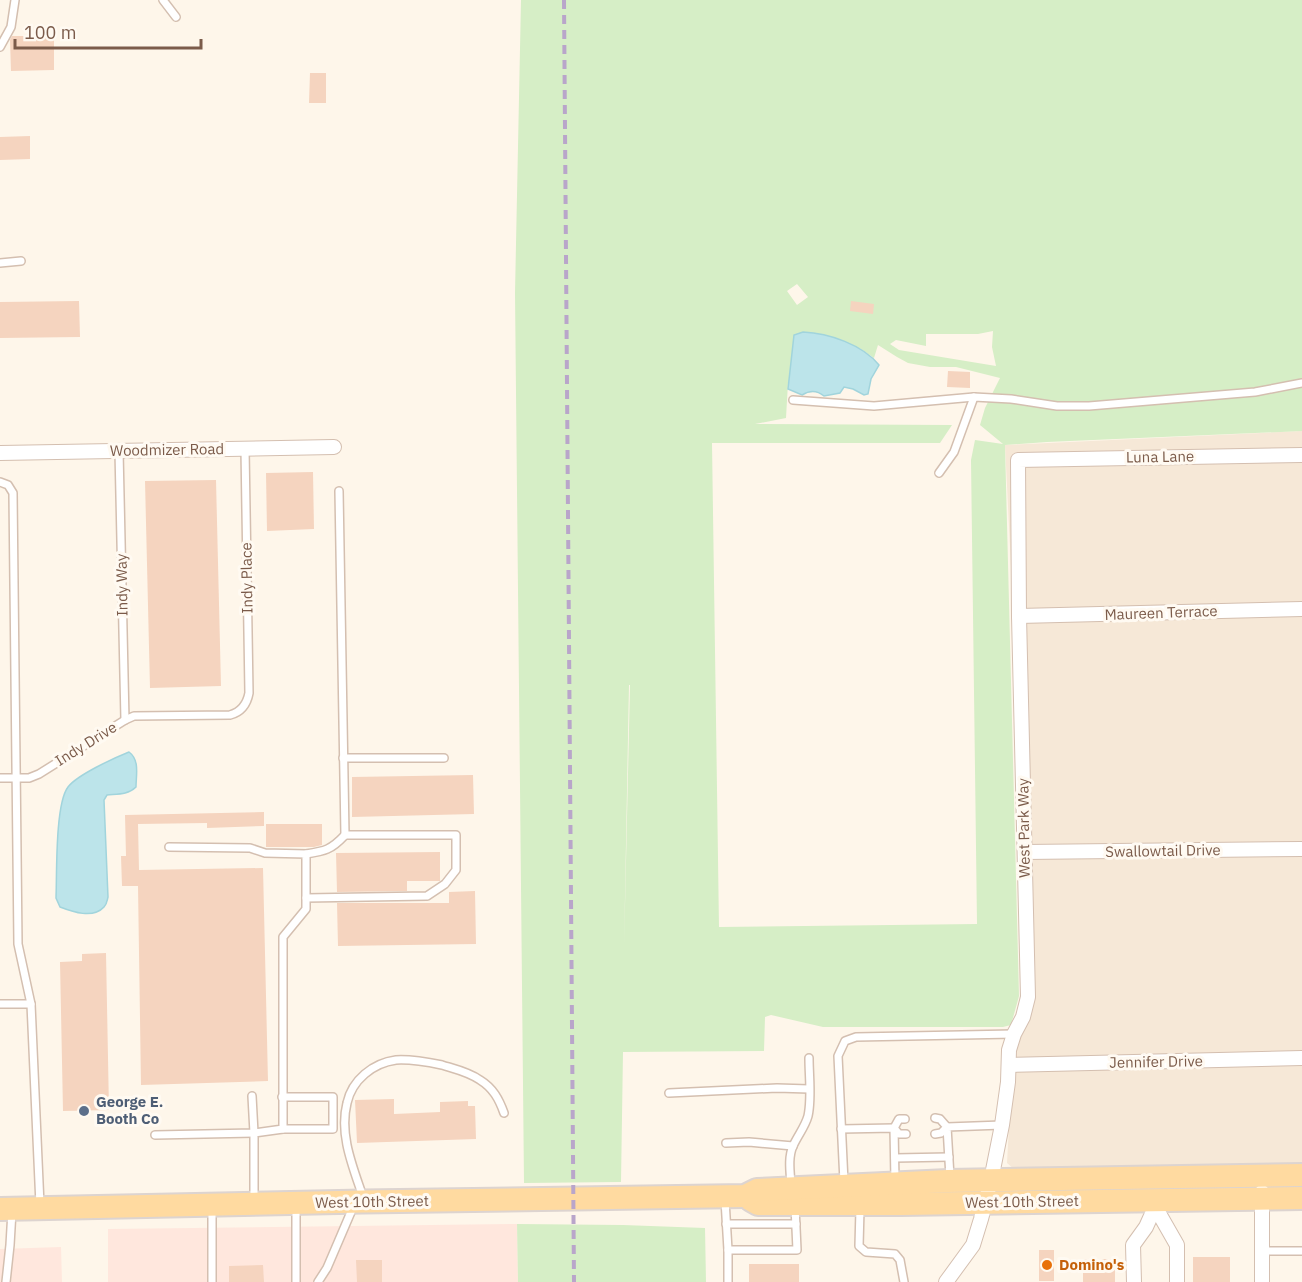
<svg xmlns="http://www.w3.org/2000/svg" width="1302" height="1282" font-family="'IBM Plex Sans',sans-serif">
  <style>
    .residential { fill: #f6e8d7 }
    .commercial { fill: #ffe7dd }
    .green { fill: #d6eec6; fill-rule: evenodd }
    .water { fill: #bce4ea; stroke: #a1d4dc; stroke-width: 1.5 }
    .building { fill: #f5d4bf }
    .lines { fill: none; stroke-linecap: round; stroke-linejoin: round }
    .lane-casing { stroke: #d4bfb0; stroke-width: 10 }
    .street-casing { stroke: #d4bfb0; stroke-width: 16 }
    .primary-casing { stroke: #ddd4d0; stroke-width: 26 }
    .lane { stroke: #fff; stroke-width: 7 }
    .street { stroke: #fff; stroke-width: 14 }
    .primary { stroke: #ffdaa0; stroke-width: 22 }
    .rail { stroke: #b9a5ca; stroke-width: 4; stroke-dasharray: 9 6; stroke-linecap: butt }
    .service-dot { fill: #5c6f8a; stroke: #fffaf2; stroke-width: 2 }
    .food-dot { fill: #e8710a; stroke: #fffaf2; stroke-width: 2 }
    .labels { text-anchor: middle; stroke-width: 6; stroke-linejoin: round; paint-order: stroke }
    .street-label { font-size: 15px; fill: #7b5b4a; stroke: #fffaf2 }
    .service-label { font-size: 15px; font-weight: bold; fill: #4e5e75; stroke: #fffaf2; text-anchor: start }
    .food-label { font-size: 15px; font-weight: bold; fill: #c56008; stroke: #fffaf2; text-anchor: start }
  </style>
  <rect width="100%" height="100%" fill="#fef6ea"/>
  <polygon class="residential" points="1302,431 1302,1166 1014,1169 1007,1163 1014,1034 1028,992 1025,852 1005,445"/>
  <g class="commercial">
    <polygon points="517,1224 518,1282 108,1282 108,1229"/>
    <polygon points="61,1247 62,1282 0,1282 0,1249"/>
  </g>
  <g class="green">
    <path d="M 521,0 L 1302,0 L 1302,431 L 1047,442 L 1005,445 L 1019,996 L 1011,1025 L 1003,1027 L 823,1027 L 771,1015 L 765,1017 L 764,1051 L 623,1052 L 621,1182 L 524,1183 L 515,293 ZM 797,284 L 808,297 L 797,305 L 787,291 ZM 993,331 L 992,347 L 996,366 L 899,350 L 890,344 L 896,340 L 926,346 L 926,334 L 978,334 ZM 847,344 L 861,349 L 874,358 L 878,345 L 897,357 L 908,363 L 930,367 L 956,367 L 1000,378 L 985,408 L 980,425 L 1003,444 L 975,440 L 971,460 L 977,924 L 719,927 L 712,443 L 940,443 L 952,425 L 755,424 L 786,418 L 788,383 ZM 629,685 L 630,685 L 624,950 Z"/>
    <polygon points="517,1224 623,1225 705,1228 706,1282 518,1282"/>
  </g>
  <g class="water">
    <path d="M 803,332 C 829,333 863,345 879,365 L 871,379 L 868,394 L 864,395 L 853,389 L 844,387 L 840,393 L 824,396 C 818,391 810,390 802,395 L 788,389 L 794,335 Z"/>
    <path d="M 129,752 C 140,760 136,775 136,787 C 128,795 118,794 107,795 L 104,800 L 108,897 C 107,901 107,904 104,907 C 93,919 73,912 60,907 L 56,898 C 57,874 55,804 68,787 C 77,775 114,758 129,752 Z"/>
  </g>
  <g class="building">
    <polygon points="12,36 54,36 54,70 11,71 10,40"/>
    <polygon points="310,73 326,73 326,103 309,103"/>
    <polygon points="30,136 30,159 0,160 0,137"/>
    <polygon points="79,301 80,337 0,338 0,302"/>
    <polygon points="851,301 874,304 873,314 850,311"/>
    <polygon points="948,371 970,372 970,388 947,387"/>
    <polygon points="313,472 314,529 267,531 266,473"/>
    <polygon points="216,480 221,686 150,688 145,481"/>
    <polygon points="473,775 474,814 352,817 352,777"/>
    <polygon points="264,812 264,826 207,828 207,823 138,824 139,870 263,868 268,1081 141,1085 138,886 122,886 121,856 126,856 125,815"/>
    <polygon points="266,824 322,824 322,845 314,847 266,847"/>
    <polygon points="440,852 440,881 407,881 407,891 337,892 336,853"/>
    <polygon points="475,891 476,944 338,946 337,903 449,903 449,892"/>
    <polygon points="106,953 109,1110 63,1111 60,962 82,961 82,954"/>
    <polygon points="394,1099 394,1114 440,1112 440,1102 468,1101 468,1106 475,1106 476,1139 357,1143 355,1100"/>
    <rect x="1039" y="1250" width="15" height="31"/>
    <rect x="1193" y="1257" width="37" height="25"/>
    <rect x="1083" y="1259" width="32" height="23"/>
    <polygon points="356,1260 382,1260 382,1282 357,1282"/>
    <rect x="749" y="1264" width="50" height="18"/>
    <polygon points="263,1265 264,1282 229,1282 229,1266"/>
  </g>
  <g class="lines">
    <g class="lane-casing">
      <g id="lane">
        <polyline points="163,0 176,17"/>
        <polyline points="0,47 11,27 15,0"/>
        <polyline points="0,263 21,261"/>
        <polyline points="793,400 874,406 974,397 1011,399 1057,406 1089,406 1255,392 1302,383"/>
        <polyline points="119,451 125,720"/>
        <polyline points="939,473 954,452 974,397"/>
        <polyline points="0,482 8,485 13,493 18,944 31,1004 0,1004"/>
        <polyline points="343,758 444,758"/>
        <path d="M 0,778 L 29,778 L 39,774 L 125,720 L 134,716 L 230,715 C 241,712 247,704 249,693 L 245,449"/>
        <polyline points="169,847 250,848 265,853 306,854 306,909 283,937 283,1129 254,1133 254,1200"/>
        <path d="M 306,854 C 325,851 331,850 345,835"/>
        <polyline points="306,898 427,896 445,884 456,870 456,835 345,835 339,491"/>
        <polyline points="31,1004 40,1205"/>
        <polyline points="669,1093 777,1088 809,1089"/>
        <polyline points="282,1097 333,1097 333,1129 283,1129"/>
        <polyline points="841,1129 894,1128 899,1134 906,1134"/>
        <polyline points="935,1134 941,1133 947,1127 940,1119 935,1118"/>
        <polyline points="155,1135 254,1133 252,1096"/>
        <polyline points="726,1143 749,1142 793,1146"/>
        <polyline points="895,1158 949,1157"/>
        <polyline points="950,1177 947,1127 1002,1125"/>
        <polyline points="895,1181 894,1128 899,1119 905,1119"/>
        <polyline points="844,1182 838,1056 845,1041 856,1037 1014,1034"/>
        <path d="M 791,1184 C 790,1171 788,1157 793,1146 C 798,1135 805,1127 808,1116 C 812,1098 809,1077 809,1058"/>
        <path d="M 363,1197 C 353,1167 339,1135 347,1103 C 352,1080 373,1063 396,1060 C 411,1059 427,1062 442,1065 C 455,1069 469,1072 480,1080 C 493,1088 499,1099 504,1113"/>
        <polyline points="725,1200 728,1250 797,1250 795,1206"/>
        <polyline points="860,1209 859,1246 866,1252 895,1254 900,1260 904,1282"/>
        <polyline points="726,1224 796,1224"/>
        <polyline points="728,1250 728,1282"/>
        <polyline points="1262,1251 1302,1251"/>
        <polyline points="6,1282 10,1245 12,1211"/>
        <polyline points="212,1282 212,1207"/>
        <polyline points="296,1282 296,1206"/>
        <polyline points="318,1282 327,1268 354,1205"/>
      </g>
    </g>
    <g class="street-casing">
      <g id="street">
        <polyline points="0,453 334,447"/>
        <polyline points="1019,616 1302,609"/>
        <polyline points="1025,852 1302,849"/>
        <polyline points="1009,1065 1302,1058"/>
        <polyline points="1262,1192 1262,1282"/>
        <polyline points="1155,1200 1157,1210 1177,1245 1177,1282"/>
        <polyline points="946,1282 973,1245 981,1219 991,1180 1002,1125 1008,1082 1009,1050 1014,1034 1023,1017 1028,997 1019,616 1018,460 1302,455"/>
        <polyline points="1134,1282 1133,1245 1146,1227 1155,1207"/>
      </g>
    </g>
    <g class="primary-casing">
      <g id="primary">
        <polyline points="751,1200 758,1204 901,1204 1302,1198"/>
        <path d="M 0,1209 C 248,1203 497,1199 745,1196 L 757,1190 L 948,1181 L 1302,1175"/>
      </g>
    </g>
    <use href="#lane" class="lane"/>
    <use href="#street" class="street"/>
    <use href="#primary" class="primary"/>
    <polyline class="rail" points="564,0 574,1282"/>
  </g>
  <circle class="service-dot" cx="84" cy="1111" r="6"/>
  <circle class="food-dot" cx="1047" cy="1265" r="6"/>
  <g class="labels">
    <g class="street-label">
      <text transform="translate(167 450) rotate(-1)" y="5">Woodmizer Road</text>
      <text transform="translate(1160 457) rotate(-1)" y="5">Luna Lane</text>
      <text transform="translate(247 578) rotate(-91)" y="5">Indy Place</text>
      <text transform="translate(122 585) rotate(-91)" y="5">Indy Way</text>
      <text transform="translate(1161 613) rotate(-2)" y="5">Maureen Terrace</text>
      <text transform="translate(86 744) rotate(-32)" y="5">Indy Drive</text>
      <text transform="translate(1024 828) rotate(-91)" y="5">West Park Way</text>
      <text transform="translate(1163 851) rotate(-1)" y="5">Swallowtail Drive</text>
      <text transform="translate(1156 1062) rotate(-1)" y="5">Jennifer Drive</text>
      <text transform="translate(372 1202) rotate(-1)" y="5">West 10th Street</text>
      <text transform="translate(1022 1202) rotate(-1)" y="5">West 10th Street</text>
    </g>
    <g class="service-label">
      <text x="96" y="1107">George E.<tspan x="96" dy="17">Booth Co</tspan></text>
    </g>
    <g class="food-label">
      <text x="1059" y="1270">Domino's</text>
    </g>
  </g>
  <path d="M15 39v9h186v-9" fill="none" stroke="#7b5b4a" stroke-width="3"/>
  <text x="24" y="39" font-size="18" fill="#7b5b4a" stroke="#fffaf2" stroke-width="4.5" paint-order="stroke">100 m</text>
</svg>
